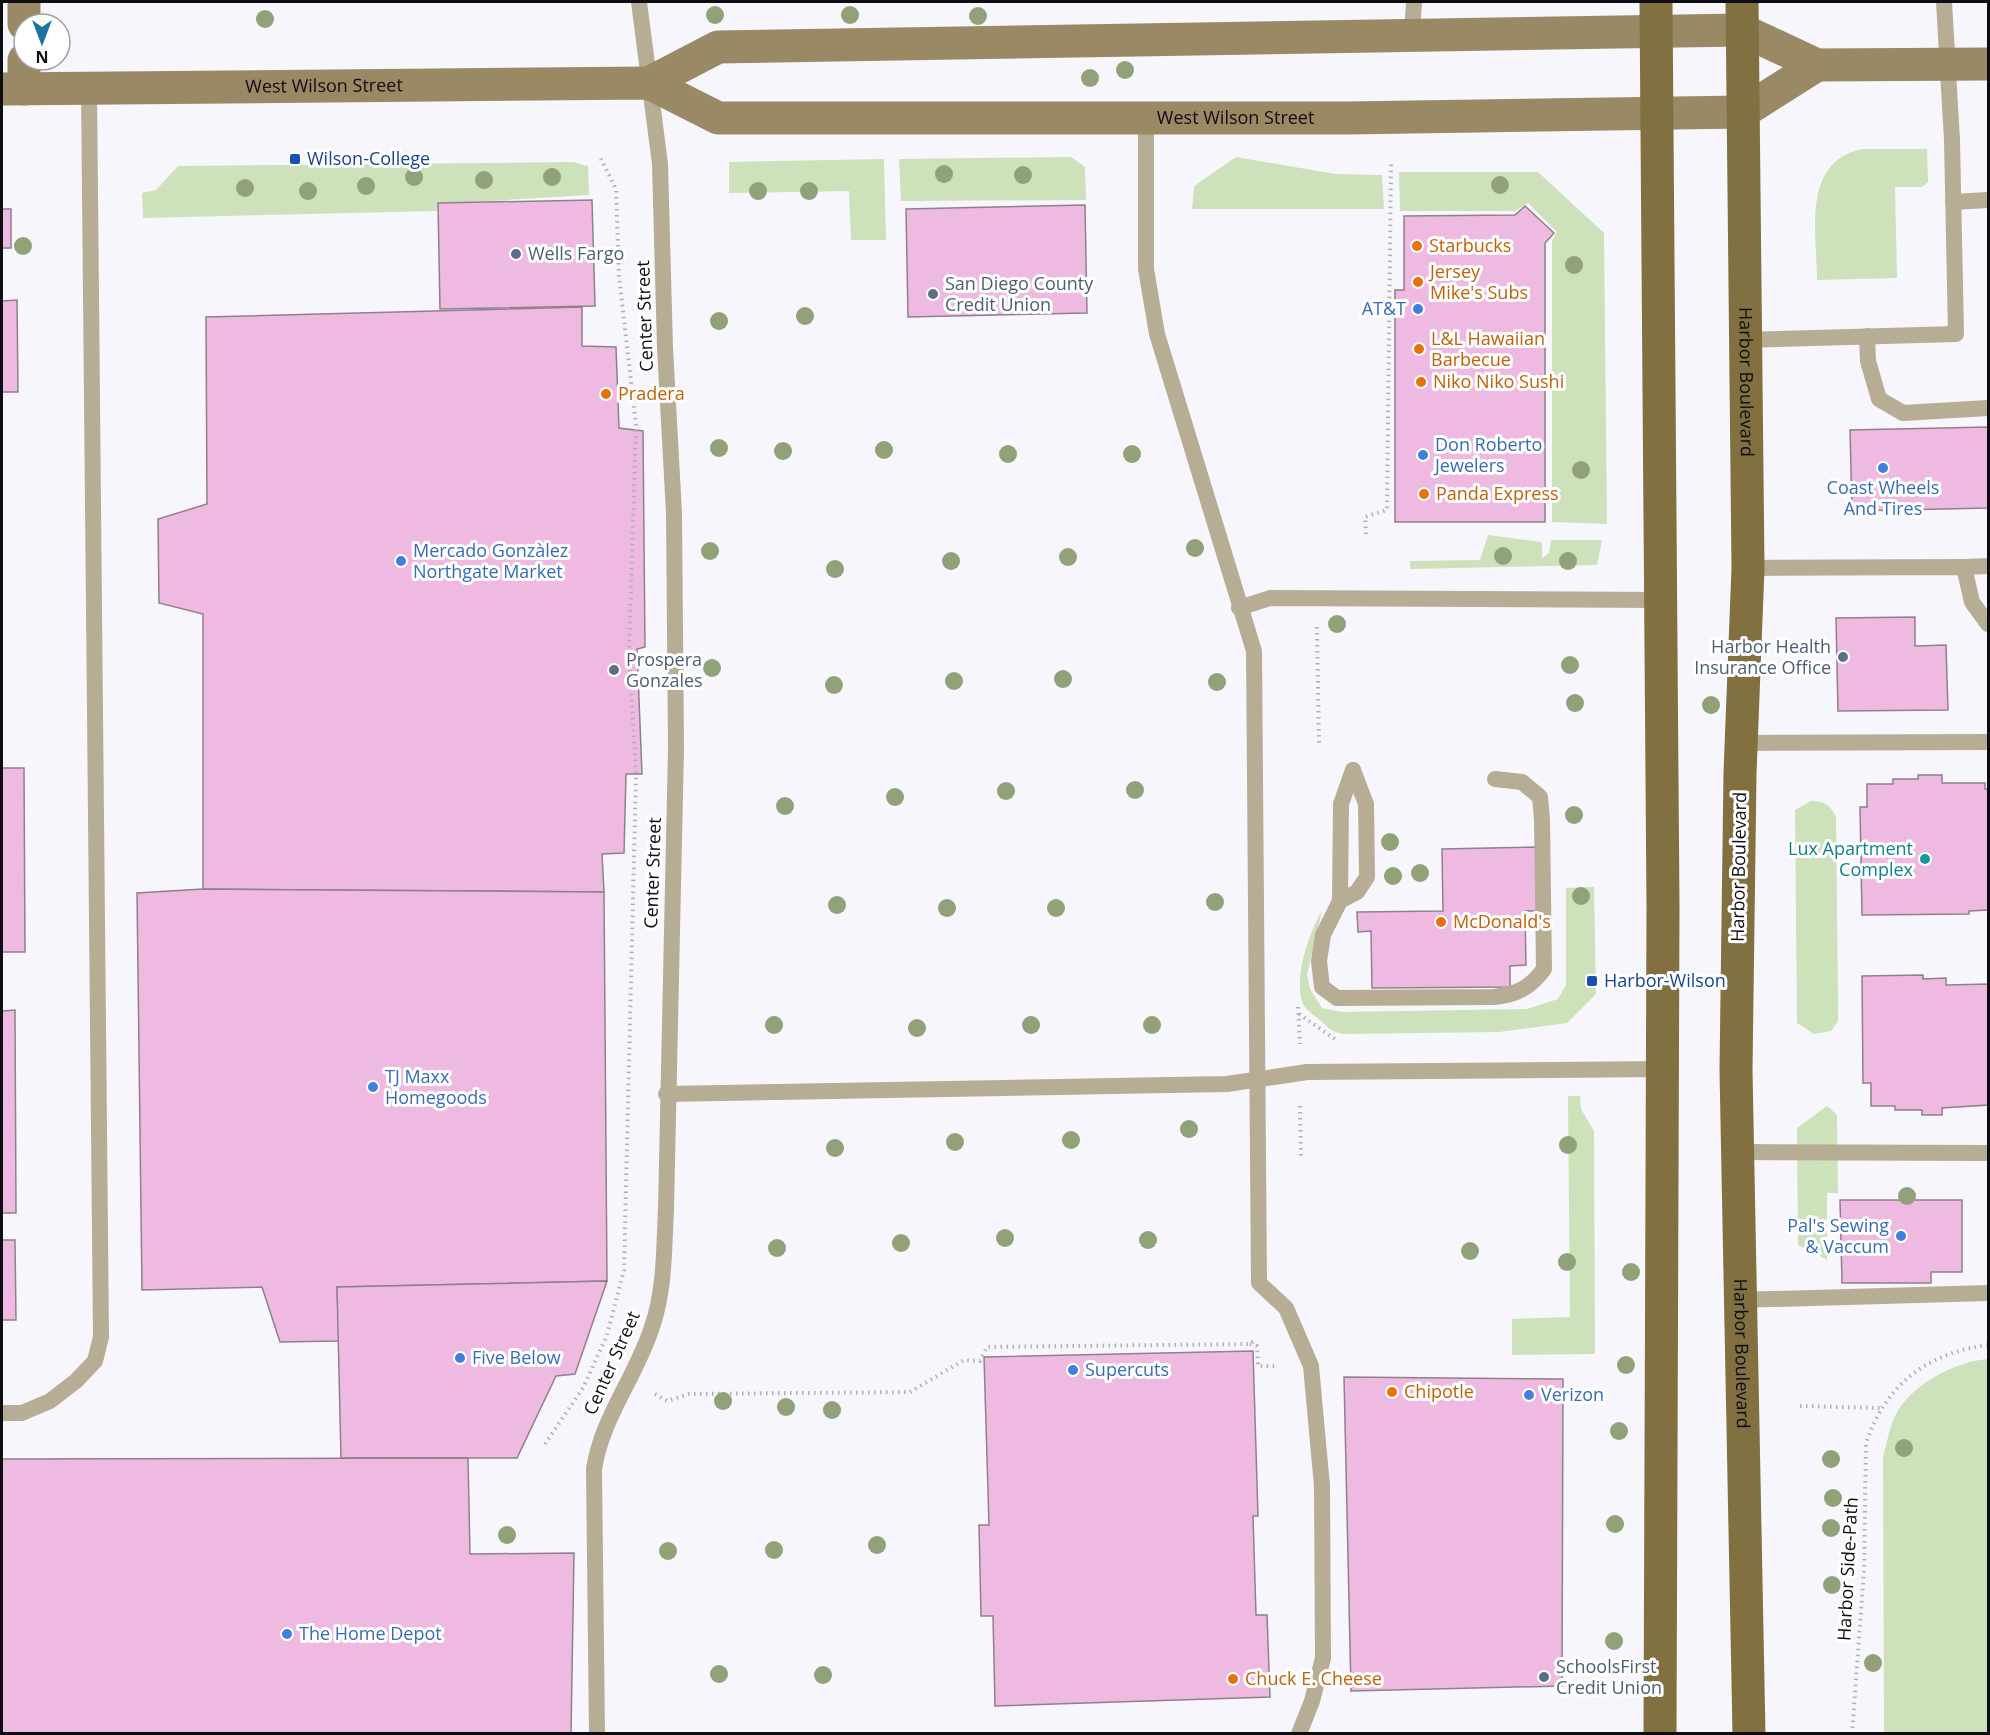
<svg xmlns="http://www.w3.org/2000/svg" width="1990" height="1735" font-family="'Open Sans',sans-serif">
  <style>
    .green { fill: #cde1ba }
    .building { fill: #efbae2; stroke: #8f808b; stroke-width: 1.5 }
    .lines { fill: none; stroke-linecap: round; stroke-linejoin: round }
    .path { stroke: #b0afb5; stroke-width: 4; stroke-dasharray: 1.5 4.5; stroke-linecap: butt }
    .lane { stroke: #b7ad94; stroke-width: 16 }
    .secondary { stroke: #998964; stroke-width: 33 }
    .primary { stroke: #827041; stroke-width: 33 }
    .tree { fill: #91a278 }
    .transit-dot { fill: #1a4fb4; stroke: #fff; stroke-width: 2 }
    .food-dot { fill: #e8710a; stroke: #fff; stroke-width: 2 }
    .service-dot { fill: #5c6f8a; stroke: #fff; stroke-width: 2 }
    .shop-dot { fill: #3f7fe0; stroke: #fff; stroke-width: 2 }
    .culture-dot { fill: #0f9aa8; stroke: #fff; stroke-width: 2 }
    .labels { text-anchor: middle; stroke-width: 6; stroke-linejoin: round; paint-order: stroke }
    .street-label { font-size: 18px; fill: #0e0d13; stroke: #fff }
    .transit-label { font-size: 18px; fill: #164399; stroke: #fff; text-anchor: start }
    .food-label { font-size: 18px; fill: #c56008; stroke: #fff; text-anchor: start }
    .service-label { font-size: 18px; fill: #4e5e75; stroke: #fff; text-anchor: start }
    .shop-label { font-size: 18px; fill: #366cbe; stroke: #fff; text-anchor: start }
    .culture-label { font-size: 18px; fill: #0d838f; stroke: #fff; text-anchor: end }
  </style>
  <rect width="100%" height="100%" fill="#f7f6fd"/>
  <g class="green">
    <path d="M 1862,149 L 1927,149 L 1928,182 L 1922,187 L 1895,187 L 1897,278 L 1817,280 C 1817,233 1801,162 1862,149 Z"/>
    <polygon points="1071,157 1085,167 1086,200 901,201 899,159"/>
    <polygon points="1236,157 1335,174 1382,175 1384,209 1192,209 1194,186"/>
    <polygon points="884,159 886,240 851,240 849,191 729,193 729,162"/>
    <polygon points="573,162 588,166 589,195 438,204 437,211 143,218 142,193 156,190 178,166"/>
    <polygon points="1399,172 1538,172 1604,233 1607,524 1552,522 1552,241 1557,232 1528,203 1515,211 1400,211"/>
    <polygon points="1488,535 1542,542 1542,558 1549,553 1551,540 1602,540 1597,565 1410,569 1410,561 1480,560"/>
    <path d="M 1811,801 C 1825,801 1830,805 1836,817 L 1838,996 L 1838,1021 L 1831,1031 L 1814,1034 L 1797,1023 L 1795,810 Z"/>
    <path d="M 1594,887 L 1596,994 L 1567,1023 L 1499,1032 L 1343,1034 C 1332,1032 1328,1028 1320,1020 C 1315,1016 1306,1010 1303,1004 C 1293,979 1309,932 1322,911 L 1307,974 L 1310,989 L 1322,1008 L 1342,1012 L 1527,1009 L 1558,999 L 1566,985 L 1566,888 Z"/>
    <polygon points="1568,1096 1580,1096 1581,1109 1594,1131 1595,1354 1512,1355 1512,1319 1570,1317"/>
    <polygon points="1827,1106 1837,1115 1838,1193 1827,1193 1827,1260 1798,1245 1797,1128"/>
    <path d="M 1988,1359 L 1988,1733 L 1884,1733 L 1883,1457 C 1887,1444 1889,1428 1895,1416 C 1910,1385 1956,1361 1988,1359 Z"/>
  </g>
  <g class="building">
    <polygon points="592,200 595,306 440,309 438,203"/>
    <polygon points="1085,205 1087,313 908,317 906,209"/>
    <polygon points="1525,206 1554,233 1545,243 1545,522 1395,522 1395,290 1404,290 1404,216 1515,215"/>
    <rect x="2" y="209" width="9" height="39"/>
    <polygon points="17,300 18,392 2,392 2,301"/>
    <polygon points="582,307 582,346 616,347 619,428 643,431 645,647 637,649 642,774 626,774 624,853 602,854 604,892 203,889 203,614 159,603 158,519 207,504 206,317"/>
    <polygon points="1988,427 1988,508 1852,511 1850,430"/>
    <polygon points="1915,617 1915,646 1946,645 1948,710 1838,711 1836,618"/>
    <polygon points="2,768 24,768 25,952 2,952"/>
    <polygon points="1918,775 1942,775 1942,783 1985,783 1985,789 1988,789 1988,910 1969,911 1969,914 1862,915 1860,807 1867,807 1867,784 1893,784 1893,779 1918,779"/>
    <polygon points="1537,847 1537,911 1525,911 1526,965 1510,966 1510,987 1372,988 1371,931 1358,932 1357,912 1443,911 1442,849"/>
    <polygon points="203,889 604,892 607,1281 337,1287 339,1341 280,1342 262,1287 142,1290 137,893"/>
    <polygon points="1923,975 1923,979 1946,978 1946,985 1988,984 1988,1105 1942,1108 1942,1115 1922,1115 1922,1110 1895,1110 1895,1106 1871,1106 1871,1083 1863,1083 1862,976"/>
    <polygon points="15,1010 16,1213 2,1213 2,1011"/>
    <polygon points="1840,1200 1962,1200 1962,1272 1931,1272 1931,1283 1842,1283"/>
    <polygon points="2,1240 15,1240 16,1320 2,1320"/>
    <polygon points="607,1281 575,1374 556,1376 517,1458 341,1458 337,1287"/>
    <polygon points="1253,1351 1258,1516 1253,1516 1256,1615 1267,1615 1270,1697 995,1706 993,1616 981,1616 979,1525 989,1525 984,1357"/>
    <polygon points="1344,1377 1563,1379 1562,1686 1351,1691"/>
    <polygon points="468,1458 470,1554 574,1553 571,1734 2,1734 2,1459"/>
  </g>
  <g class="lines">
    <g class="path">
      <polyline points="1366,534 1365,517 1387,510 1391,164"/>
      <polyline points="1317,627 1319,746"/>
      <polyline points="1298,1007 1300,1044"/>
      <polyline points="1299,1014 1335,1039"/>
      <polyline points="1300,1106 1301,1160"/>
      <polyline points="1250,1344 1257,1346 1258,1366 1278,1366"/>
      <polyline points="655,1394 667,1401 689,1394 910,1392 964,1360 980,1361 987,1347 1250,1344 1256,1339"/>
      <polyline points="1800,1406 1880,1408"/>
      <polyline points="545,1444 583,1388 607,1335 624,1270 636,775 629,650 636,425 619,276 616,189 600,157"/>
      <path d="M 1852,1734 L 1864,1571 L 1866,1443 C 1886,1384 1927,1353 1988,1345"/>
    </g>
    <g class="lane">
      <polyline points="1412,36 1414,2"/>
      <polyline points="1146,117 1146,269 1157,334 1254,651 1259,1283 1286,1308 1311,1366 1322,1486 1323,1658 1312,1701 1299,1734"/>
      <polyline points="1953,202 1988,200"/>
      <polyline points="1867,336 1868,361 1879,399 1903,413 1988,408"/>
      <polyline points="1745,340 1956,334 1952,140 1944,2"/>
      <polyline points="1964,567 1988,566"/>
      <polyline points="1748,568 1964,567 1972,602 1988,624"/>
      <polyline points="1239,608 1270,598 1661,600"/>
      <polyline points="1741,743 1988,742"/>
      <path d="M 1353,770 L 1341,804 L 1340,901 L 1323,935 L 1319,961 L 1322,987 L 1337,998 L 1493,997 C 1516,995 1530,988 1544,969 L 1542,820 L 1540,797 L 1522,782 L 1495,779"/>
      <polyline points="1340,901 1357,892 1367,877 1366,804 1353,770"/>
      <polyline points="666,1094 1227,1084 1307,1072 1662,1069"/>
      <polyline points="1737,1152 1988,1153"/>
      <polyline points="1740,1300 1988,1293"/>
      <polyline points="2,1413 22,1413 50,1401 76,1381 95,1361 101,1337 89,88"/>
      <path d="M 597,1734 L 594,1469 C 602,1417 636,1377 652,1327 C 665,1289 664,1248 666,1208 L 676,748 L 674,513 L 665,348 L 660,164 L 639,2"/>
    </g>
    <g class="secondary">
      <polyline points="24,2 24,24"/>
      <polyline points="24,60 24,89"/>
      <polyline points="649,83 718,47 1742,30 1817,65 1988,64"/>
      <path id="s1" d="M 2,89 L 649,83 L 718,118 L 1347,118 L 1743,112 L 1817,65"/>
    </g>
    <g class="primary">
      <polyline points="1656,2 1663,906 1660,1734"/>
      <path id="s2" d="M 1742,2 L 1748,568 L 1740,773 L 1736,1070 L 1749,1734"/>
    </g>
  </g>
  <g class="tree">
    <circle cx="715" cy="15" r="9"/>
    <circle cx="850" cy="15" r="9"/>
    <circle cx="978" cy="16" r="9"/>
    <circle cx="265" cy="19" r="9"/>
    <circle cx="1125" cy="70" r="9"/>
    <circle cx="1090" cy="78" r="9"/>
    <circle cx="944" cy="174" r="9"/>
    <circle cx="1023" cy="175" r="9"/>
    <circle cx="414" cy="177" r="9"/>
    <circle cx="552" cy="177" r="9"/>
    <circle cx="484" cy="180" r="9"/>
    <circle cx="1500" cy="185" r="9"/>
    <circle cx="366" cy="186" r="9"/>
    <circle cx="245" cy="188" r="9"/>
    <circle cx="308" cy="191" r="9"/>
    <circle cx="758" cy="191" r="9"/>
    <circle cx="809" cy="191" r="9"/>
    <circle cx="23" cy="246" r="9"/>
    <circle cx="1574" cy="265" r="9"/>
    <circle cx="805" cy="316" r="9"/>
    <circle cx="719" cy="321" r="9"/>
    <circle cx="719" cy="448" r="9"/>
    <circle cx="884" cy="450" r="9"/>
    <circle cx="783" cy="451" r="9"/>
    <circle cx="1008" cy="454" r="9"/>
    <circle cx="1132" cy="454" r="9"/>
    <circle cx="1581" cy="470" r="9"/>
    <circle cx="1195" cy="548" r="9"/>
    <circle cx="710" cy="551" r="9"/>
    <circle cx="1503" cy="556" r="9"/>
    <circle cx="1068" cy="557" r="9"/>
    <circle cx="951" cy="561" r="9"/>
    <circle cx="1568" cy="561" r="9"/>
    <circle cx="835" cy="569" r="9"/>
    <circle cx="1337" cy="624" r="9"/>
    <circle cx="1570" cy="665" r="9"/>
    <circle cx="712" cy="668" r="9"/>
    <circle cx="1063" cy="679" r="9"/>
    <circle cx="954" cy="681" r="9"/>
    <circle cx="1217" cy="682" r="9"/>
    <circle cx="834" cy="685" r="9"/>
    <circle cx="1575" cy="703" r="9"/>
    <circle cx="1711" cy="705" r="9"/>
    <circle cx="1135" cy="790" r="9"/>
    <circle cx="1006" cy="791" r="9"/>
    <circle cx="895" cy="797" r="9"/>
    <circle cx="785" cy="806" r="9"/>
    <circle cx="1574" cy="815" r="9"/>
    <circle cx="1390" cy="842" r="9"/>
    <circle cx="1420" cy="873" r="9"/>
    <circle cx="1393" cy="876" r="9"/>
    <circle cx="1581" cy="896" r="9"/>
    <circle cx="1215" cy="902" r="9"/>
    <circle cx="837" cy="905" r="9"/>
    <circle cx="947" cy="908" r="9"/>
    <circle cx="1056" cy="908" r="9"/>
    <circle cx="774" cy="1025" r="9"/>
    <circle cx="1031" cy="1025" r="9"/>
    <circle cx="1152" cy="1025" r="9"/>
    <circle cx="917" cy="1028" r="9"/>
    <circle cx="1189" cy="1129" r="9"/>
    <circle cx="1071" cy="1140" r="9"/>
    <circle cx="955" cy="1142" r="9"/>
    <circle cx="1568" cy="1145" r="9"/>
    <circle cx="835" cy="1148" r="9"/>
    <circle cx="1907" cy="1196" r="9"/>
    <circle cx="1005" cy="1238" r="9"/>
    <circle cx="1148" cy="1240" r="9"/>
    <circle cx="901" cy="1243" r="9"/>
    <circle cx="777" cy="1248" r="9"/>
    <circle cx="1470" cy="1251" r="9"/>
    <circle cx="1567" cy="1262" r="9"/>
    <circle cx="1631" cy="1272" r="9"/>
    <circle cx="1626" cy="1365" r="9"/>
    <circle cx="723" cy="1401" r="9"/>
    <circle cx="786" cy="1407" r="9"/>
    <circle cx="832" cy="1410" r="9"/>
    <circle cx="1619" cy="1431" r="9"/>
    <circle cx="1904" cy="1448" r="9"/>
    <circle cx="1831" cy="1459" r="9"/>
    <circle cx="1833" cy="1498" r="9"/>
    <circle cx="1615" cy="1524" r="9"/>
    <circle cx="1831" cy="1528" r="9"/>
    <circle cx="507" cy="1535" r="9"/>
    <circle cx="877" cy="1545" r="9"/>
    <circle cx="774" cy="1550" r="9"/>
    <circle cx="668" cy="1551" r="9"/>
    <circle cx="1832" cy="1585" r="9"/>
    <circle cx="1614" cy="1641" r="9"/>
    <circle cx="1873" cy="1663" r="9"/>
    <circle cx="719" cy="1674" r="9"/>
    <circle cx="823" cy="1675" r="9"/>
  </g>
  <g class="transit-dot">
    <rect x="289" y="153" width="12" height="12" rx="3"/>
    <rect x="1586" y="975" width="12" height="12" rx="3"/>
  </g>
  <g class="food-dot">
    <circle cx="1417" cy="246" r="6"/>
    <circle cx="1418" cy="282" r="6"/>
    <circle cx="1419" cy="349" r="6"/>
    <circle cx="1421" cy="382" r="6"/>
    <circle cx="606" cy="394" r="6"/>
    <circle cx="1424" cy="494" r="6"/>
    <circle cx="1441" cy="922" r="6"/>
    <circle cx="1392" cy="1392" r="6"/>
    <circle cx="1233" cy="1679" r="6"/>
  </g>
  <g class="service-dot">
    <circle cx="516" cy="254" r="6"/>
    <circle cx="933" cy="294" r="6"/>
    <circle cx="1843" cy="657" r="6"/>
    <circle cx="614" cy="670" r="6"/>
    <circle cx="1544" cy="1677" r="6"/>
  </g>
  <g class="shop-dot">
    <circle cx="1418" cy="309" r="6"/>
    <circle cx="1423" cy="455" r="6"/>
    <circle cx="1883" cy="468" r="6"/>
    <circle cx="401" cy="561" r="6"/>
    <circle cx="373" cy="1087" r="6"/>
    <circle cx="1901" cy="1236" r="6"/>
    <circle cx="460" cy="1358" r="6"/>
    <circle cx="1073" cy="1370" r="6"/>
    <circle cx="1529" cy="1395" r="6"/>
    <circle cx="287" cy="1634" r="6"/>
  </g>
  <circle class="culture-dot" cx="1925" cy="859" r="6"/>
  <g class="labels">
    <g class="street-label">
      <text dy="6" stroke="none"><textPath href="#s1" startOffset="322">West Wilson Street</textPath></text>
      <text dy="6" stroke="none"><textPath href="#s1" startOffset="1242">West Wilson Street</textPath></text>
      <text transform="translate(645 316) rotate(-92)" y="6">Center Street</text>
      <text dy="6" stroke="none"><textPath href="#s2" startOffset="380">Harbor Boulevard</textPath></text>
      <text transform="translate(1739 867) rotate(-89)" y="6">Harbor Boulevard</text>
      <text transform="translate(653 873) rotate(-88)" y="6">Center Street</text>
      <text dy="6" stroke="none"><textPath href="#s2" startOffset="1352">Harbor Boulevard</textPath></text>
      <text transform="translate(612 1363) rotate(-66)" y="6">Center Street</text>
      <text transform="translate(1848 1569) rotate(-87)" y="6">Harbor Side-Path</text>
    </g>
    <g class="transit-label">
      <text x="307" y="165">Wilson-College</text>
      <text x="1604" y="987">Harbor-Wilson</text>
    </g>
    <g class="food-label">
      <text x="1429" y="252">Starbucks</text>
      <text x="1430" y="278">Jersey<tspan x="1430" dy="21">Mike's Subs</tspan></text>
      <text x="1431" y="345">L&amp;L Hawaiian<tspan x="1431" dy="21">Barbecue</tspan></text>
      <text x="1433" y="388">Niko Niko Sushi</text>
      <text x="618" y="400">Pradera</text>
      <text x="1436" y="500">Panda Express</text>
      <text x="1453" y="928">McDonald's</text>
      <text x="1404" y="1398">Chipotle</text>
      <text x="1245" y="1685">Chuck E. Cheese</text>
    </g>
    <g class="service-label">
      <text x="528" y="260">Wells Fargo</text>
      <text x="945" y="290">San Diego County<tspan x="945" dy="21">Credit Union</tspan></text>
      <text x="1831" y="653" text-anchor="end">Harbor Health<tspan x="1831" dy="21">Insurance Office</tspan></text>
      <text x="626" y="666">Prospera<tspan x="626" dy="21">Gonzales</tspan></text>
      <text x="1556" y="1673">SchoolsFirst<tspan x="1556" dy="21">Credit Union</tspan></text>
    </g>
    <g class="shop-label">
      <text x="1406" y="315" text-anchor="end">AT&amp;T</text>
      <text x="1435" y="451">Don Roberto<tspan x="1435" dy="21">Jewelers</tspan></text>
      <text x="1883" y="494" text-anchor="middle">Coast Wheels<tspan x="1883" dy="21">And Tires</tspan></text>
      <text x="413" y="557">Mercado Gonzàlez<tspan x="413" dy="21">Northgate Market</tspan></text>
      <text x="385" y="1083">TJ Maxx<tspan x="385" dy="21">Homegoods</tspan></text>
      <text x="1889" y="1232" text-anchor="end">Pal's Sewing<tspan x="1889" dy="21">&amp; Vaccum</tspan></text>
      <text x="472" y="1364">Five Below</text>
      <text x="1085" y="1376">Supercuts</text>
      <text x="1541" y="1401">Verizon</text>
      <text x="299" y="1640">The Home Depot</text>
    </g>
    <g class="culture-label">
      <text x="1913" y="855">Lux Apartment<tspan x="1913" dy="21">Complex</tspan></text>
    </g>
  </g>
  <rect width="1990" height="1735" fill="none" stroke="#0e0d13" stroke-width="6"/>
  <g transform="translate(42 42) rotate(180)"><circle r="28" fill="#ffffff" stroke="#9f9ea1" stroke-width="1.5"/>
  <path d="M0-4.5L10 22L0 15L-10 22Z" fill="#1c72a2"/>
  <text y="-9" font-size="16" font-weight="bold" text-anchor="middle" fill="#0e0d13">N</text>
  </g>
</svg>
